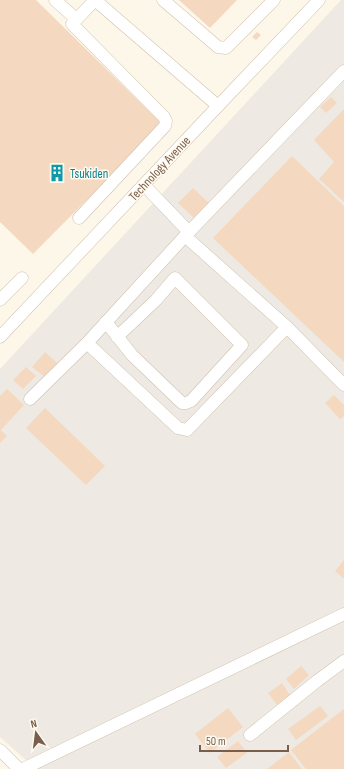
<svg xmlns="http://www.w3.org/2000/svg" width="344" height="769" font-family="'Sofia Sans Condensed',sans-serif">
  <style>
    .industrial { fill: #eee9e2 }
    .building { fill: #f4d9c0 }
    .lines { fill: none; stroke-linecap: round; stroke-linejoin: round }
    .minor-casing { stroke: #d0c0ae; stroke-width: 13 }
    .minor { stroke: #fff; stroke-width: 12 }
    .labels { text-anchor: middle; stroke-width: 3; stroke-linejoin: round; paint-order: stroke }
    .street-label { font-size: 13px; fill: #795f4b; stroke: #fffaf0 }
    .culture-label { font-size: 13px; fill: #0d838f; stroke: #fffaf0; text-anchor: start }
  </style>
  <rect width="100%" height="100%" fill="#fdf7e9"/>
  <polygon class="industrial" points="341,0 344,0 344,769 36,769 0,737 0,369"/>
  <g class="building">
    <polygon points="0,0 36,0 162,124 33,254 0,222"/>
    <polygon points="179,0 237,0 210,28"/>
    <polygon points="257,32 261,35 256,40 252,37"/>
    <polygon points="331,97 337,103 326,113 320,107"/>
    <polygon points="344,109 344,202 319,179 334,162 314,140"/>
    <polygon points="292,156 344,206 344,362 213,238"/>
    <polygon points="193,188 210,204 195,219 178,203"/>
    <polygon points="45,352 57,363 45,377 32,367"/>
    <polygon points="26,367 36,376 23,389 13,380"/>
    <polygon points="7,389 24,405 1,430 7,436 0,443 0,396"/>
    <polygon points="334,395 344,405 344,416 340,419 325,403"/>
    <polygon points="45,408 105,466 86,485 26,428"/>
    <polygon points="344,560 344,579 335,571"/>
    <polygon points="301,666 309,675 294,689 286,679"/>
    <polygon points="282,683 290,695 277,705 268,693"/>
    <polygon points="320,706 328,716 296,740 288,729"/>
    <polygon points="228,708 243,727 210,753 195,734"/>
    <polygon points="344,709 344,769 306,769 291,750"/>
    <polygon points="238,741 247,753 226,768 217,757"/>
    <polygon points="289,752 302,769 267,769"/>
  </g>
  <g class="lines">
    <g class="minor-casing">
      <g id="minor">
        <polyline points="55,0 76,19"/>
        <polyline points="95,0 218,106"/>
        <polyline points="163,0 218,47 226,48 274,0"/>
        <polyline points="144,185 189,232 185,236 287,327 344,385"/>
        <polyline points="79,218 165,126 166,121 164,117 72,24 95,0"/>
        <polyline points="189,232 344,71"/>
        <polyline points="0,300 22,278"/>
        <polyline points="106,322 132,355 182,403 186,403 191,401 242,345 175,278 156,300 117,337"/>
        <polyline points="0,337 218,106 319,0"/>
        <polyline points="87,343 178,428 187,430 287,327"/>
        <polyline points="30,399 87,343 185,236"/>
        <polyline points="250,735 317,681 344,661"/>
        <polyline points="0,750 19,769"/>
        <polyline points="23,769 344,614"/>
      </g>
    </g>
    <use href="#minor" class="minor"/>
  </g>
  <defs>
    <g id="building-bare" transform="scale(1.38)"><path d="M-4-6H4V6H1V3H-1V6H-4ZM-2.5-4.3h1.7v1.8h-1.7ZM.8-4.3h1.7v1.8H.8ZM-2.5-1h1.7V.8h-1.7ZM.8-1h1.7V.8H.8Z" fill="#0f9aa8" stroke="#fffaf0" stroke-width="2.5" paint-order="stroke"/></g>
  </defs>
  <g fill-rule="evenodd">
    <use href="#building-bare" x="57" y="173"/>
  </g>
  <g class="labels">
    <g class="street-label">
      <text transform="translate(159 168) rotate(-47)" y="5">Technology Avenue</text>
    </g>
    <g class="culture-label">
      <text x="70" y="178">Tsukiden</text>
    </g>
  </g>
  <g transform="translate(36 733) rotate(346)" stroke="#fffaf0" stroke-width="3" paint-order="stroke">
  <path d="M0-3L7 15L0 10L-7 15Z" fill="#795f4b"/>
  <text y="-6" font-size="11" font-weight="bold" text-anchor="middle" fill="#795f4b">N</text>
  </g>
  <path d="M200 745v6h88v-6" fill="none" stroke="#795f4b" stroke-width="2"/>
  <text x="206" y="745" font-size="12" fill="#795f4b" stroke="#fffaf0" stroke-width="3" paint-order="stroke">50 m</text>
</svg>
